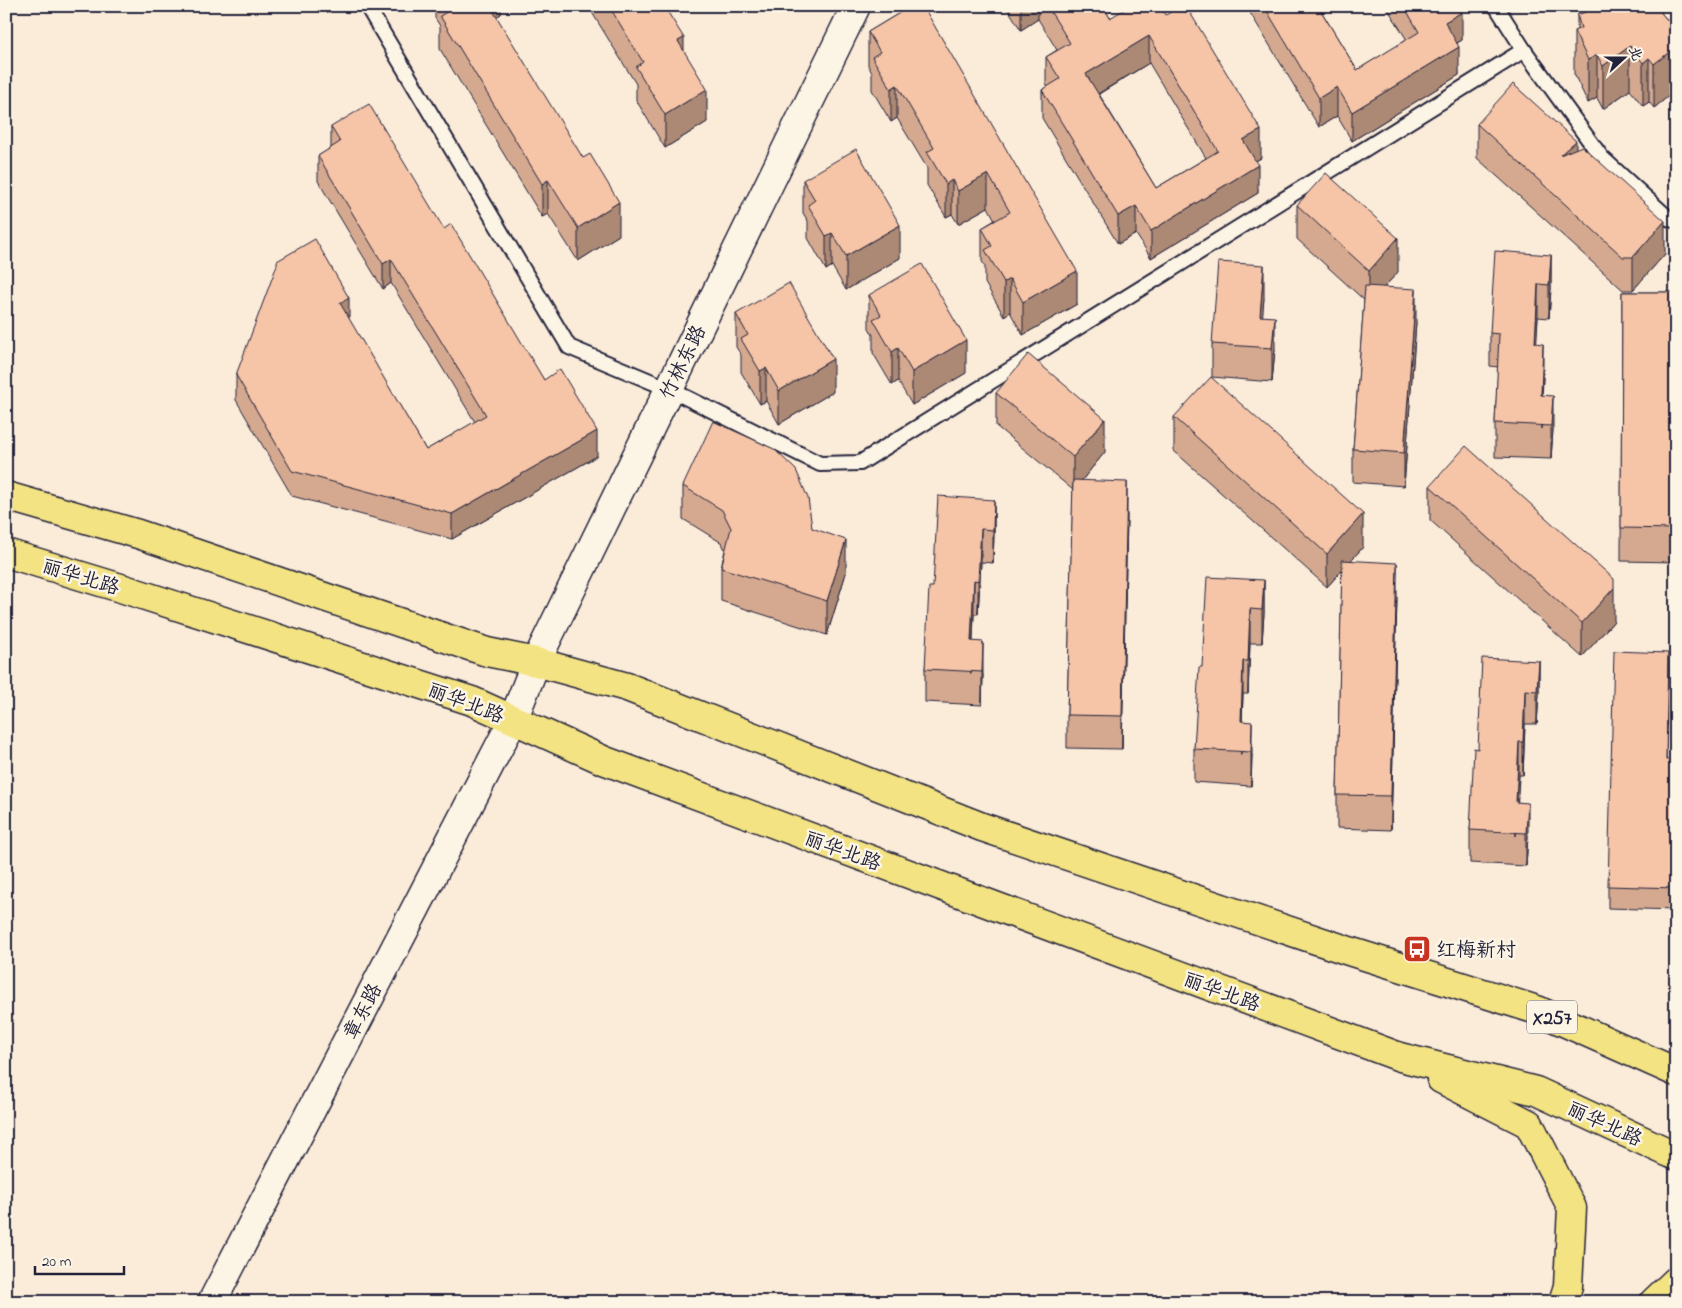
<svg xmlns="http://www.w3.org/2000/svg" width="1682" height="1308" font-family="'Indie Flower','LXGW WenKai TC',sans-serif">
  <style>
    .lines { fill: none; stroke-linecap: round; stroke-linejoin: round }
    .lane-casing { stroke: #22223b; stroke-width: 18 }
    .street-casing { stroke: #22223b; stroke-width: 31 }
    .primary-casing { stroke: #22223b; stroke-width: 31 }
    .lane { stroke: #fcf5e5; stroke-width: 14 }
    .street { stroke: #fcf5e5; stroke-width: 28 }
    .primary { stroke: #f4e382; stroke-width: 28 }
    .wall { fill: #d4a990; stroke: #22223b; fill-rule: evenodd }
    .shaded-wall { fill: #ac8975; stroke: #22223b }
    .building { fill: #f6c4a7; stroke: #22223b; fill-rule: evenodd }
    .labels { text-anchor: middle; stroke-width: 5; stroke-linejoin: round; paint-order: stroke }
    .shield { fill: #fcf5e5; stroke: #63616e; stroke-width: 1 }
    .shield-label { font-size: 19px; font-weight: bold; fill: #22223b }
    .street-label { font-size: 20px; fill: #22223b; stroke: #fcf5e5 }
    .poi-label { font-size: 20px; fill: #22223b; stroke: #fcf5e5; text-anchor: start }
  </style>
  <rect width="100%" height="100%" fill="#fbebd9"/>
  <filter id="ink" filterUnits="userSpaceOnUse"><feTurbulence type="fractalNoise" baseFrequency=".02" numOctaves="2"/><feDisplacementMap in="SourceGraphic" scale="10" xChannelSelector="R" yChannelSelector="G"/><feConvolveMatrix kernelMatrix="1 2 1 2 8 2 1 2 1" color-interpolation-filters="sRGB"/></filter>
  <g filter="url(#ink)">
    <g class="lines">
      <g class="lane-casing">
        <g id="lane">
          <polyline points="367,6 569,347 669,389 820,464 860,463 1524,50"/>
          <polyline points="1496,6 1524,50 1602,158 1668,218 1676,221"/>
        </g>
      </g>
      <g class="street-casing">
        <polyline id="street" points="212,1302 513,720 536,662 856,6"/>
      </g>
      <g class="primary-casing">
        <g id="primary">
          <polyline points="6,496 138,534 487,652 536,662 627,687 982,827 1352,952 1537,1010 1676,1072"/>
          <polyline points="6,553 124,589 472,701 603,760 1400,1057 1536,1091 1676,1156"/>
          <polyline points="1441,1079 1529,1124 1572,1208 1568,1286 1563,1302"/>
          <polyline points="1654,1302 1676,1281"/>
        </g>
      </g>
      <use href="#lane" class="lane"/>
      <use href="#street" class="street"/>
      <use href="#primary" class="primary"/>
    </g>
    <g class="wall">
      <polygon points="435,6 501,6 501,14 496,17 619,235 578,261 548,214 542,217 440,49 440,26 435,18"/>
      <polygon points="588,6 664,6 684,51 707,122 665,148 636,100 636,84"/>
      <polygon points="911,6 1077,304 1023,335 1010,312 1004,316 985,283 985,267 982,261 982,228 995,220 988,207 958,224 952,214 946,217 927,185 927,168 897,118 891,122 872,90 872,73 868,65 868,32"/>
      <path d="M 1006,6 L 1103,6 L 1110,18 L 1166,15 L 1261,158 L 1256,161 L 1258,193 L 1151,258 L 1136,234 L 1118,244 L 1042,118 L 1042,90 L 1048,87 L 1046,84 L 1046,57 L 1057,50 L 1038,19 L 1021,30 ZM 1149,63 L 1206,158 L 1156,188 L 1099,94 Z"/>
      <polygon points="1246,6 1318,6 1357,70 1407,40 1386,6 1459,6 1462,40 1457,43 1459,75 1352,141 1337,116 1319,127"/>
      <polygon points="1599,6 1658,6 1662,14 1676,30 1676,90 1654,108 1649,102 1643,106 1630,90 1603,109 1597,98 1588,103 1574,74 1574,31 1577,30 1577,15 1599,7"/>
      <polygon points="1676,114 1676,165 1673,159 1673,115"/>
      <polygon points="1477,124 1576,148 1665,254 1633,290 1623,290 1477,158"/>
      <polygon points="331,127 444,229 544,380 597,456 452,539 292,496 236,400 236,375 349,320 426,450 475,422 391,283 383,289 318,181 318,156 331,148"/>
      <polygon points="803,180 900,258 846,290 832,266 826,270 808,238 808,221 803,213"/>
      <polygon points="1297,205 1398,272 1384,287 1416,322 1404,486 1353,482 1353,449 1364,300 1297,239"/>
      <polygon points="1551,255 1551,288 1549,318 1538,317 1536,343 1543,377 1542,395 1553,429 1551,459 1495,457 1495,423 1498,367 1490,366 1490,333"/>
      <polygon points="1622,292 1676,292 1675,562 1621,561"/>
      <polygon points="869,295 966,373 912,405 898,381 892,385 873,353 873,335 869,328"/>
      <polygon points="1264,298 1262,316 1275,350 1272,382 1212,377 1212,344"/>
      <polygon points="736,314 833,392 779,424 766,401 760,404 741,372 741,355 736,347"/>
      <polygon points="996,393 1105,452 1082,480 1127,515 1122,749 1067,748 1067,715 1073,490 996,426"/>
      <polygon points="1174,417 1363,547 1350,561 1397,596 1391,830 1337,828 1337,795 1342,570 1327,587 1174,451"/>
      <polygon points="683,486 812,528 846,573 827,635 721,601 721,568 725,550 722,543 683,519"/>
      <polygon points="1430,486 1614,621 1582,657 1430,520"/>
      <polygon points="994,500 994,533 993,563 981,562 978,614 974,614 973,641 983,675 982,705 925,702 925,669 933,587"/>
      <polygon points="1264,580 1264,613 1262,643 1250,643 1248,694 1243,694 1242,721 1252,755 1251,786 1194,782 1194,749 1202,667"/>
      <polygon points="1539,661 1539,694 1537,724 1525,724 1523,775 1519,775 1517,802 1528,836 1526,866 1470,863 1470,830 1478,749"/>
      <polygon points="1668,676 1666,760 1676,759 1676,910 1608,908 1608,886"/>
    </g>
    <g class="shaded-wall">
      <polygon points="481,6 501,6 501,14 481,26"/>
      <polygon points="1021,6 1038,6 1038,19 1021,30"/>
      <polygon points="1462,12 1462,40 1445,50 1445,22"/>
      <polygon points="1149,36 1149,63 1086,101 1086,74"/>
      <polygon points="684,38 684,71 678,41"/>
      <polygon points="1630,46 1630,90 1603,109 1603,66"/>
      <polygon points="1459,47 1459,75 1352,141 1352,112"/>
      <polygon points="1676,47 1676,90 1654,108 1654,64"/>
      <polygon points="1597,55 1597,98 1588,103 1588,60"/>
      <polygon points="1649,58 1649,102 1643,106 1643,63"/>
      <polygon points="897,85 897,118 891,122 891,89"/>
      <polygon points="1337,87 1337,116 1319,127 1319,98"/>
      <polygon points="707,89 707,122 665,148 665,115"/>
      <polygon points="1261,130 1261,158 1243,168 1243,140"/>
      <polygon points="1576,141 1576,174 1560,155"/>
      <polygon points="1258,165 1258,193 1151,258 1151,231"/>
      <polygon points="988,174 988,207 958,224 958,191"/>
      <polygon points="548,180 548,214 542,217 542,184"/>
      <polygon points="952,180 952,214 946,217 946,184"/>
      <polygon points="619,202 619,235 578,261 578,228"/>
      <polygon points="1136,206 1136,234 1118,244 1118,216"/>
      <polygon points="1665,221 1665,254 1633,290 1633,257"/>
      <polygon points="900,225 900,258 846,290 846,256"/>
      <polygon points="832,233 832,266 826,270 826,236"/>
      <polygon points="1398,238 1398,272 1369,304 1369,271"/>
      <polygon points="1551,255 1551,288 1549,318 1549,285"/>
      <polygon points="391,259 391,283 383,289 383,264"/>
      <polygon points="1264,265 1264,298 1260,349 1260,316"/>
      <polygon points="1077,271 1077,304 1023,335 1023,302"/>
      <polygon points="1010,279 1010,312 1004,316 1004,282"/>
      <polygon points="1538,284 1538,317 1535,376 1535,343"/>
      <polygon points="1416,289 1416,322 1404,486 1404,453"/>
      <polygon points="349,298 349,323 340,303"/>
      <polygon points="1275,317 1275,350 1272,382 1272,348"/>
      <polygon points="966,340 966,373 912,405 912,372"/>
      <polygon points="1543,344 1543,377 1541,429 1541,395"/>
      <polygon points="898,348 898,381 892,385 892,352"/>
      <polygon points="833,359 833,392 779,424 779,391"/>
      <polygon points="766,368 766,401 760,404 760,371"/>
      <polygon points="1553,396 1553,429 1551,459 1551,426"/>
      <polygon points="1105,419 1105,452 1073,491 1073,457"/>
      <polygon points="597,431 597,456 452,539 452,514"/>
      <polygon points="1127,482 1127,515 1122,749 1122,716"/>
      <polygon points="994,500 994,533 993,563 993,530"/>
      <polygon points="1363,514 1363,547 1327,587 1327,554"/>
      <polygon points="981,529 981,562 978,614 978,581"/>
      <polygon points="846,540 846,573 827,635 827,601"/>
      <polygon points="1397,563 1397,596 1391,830 1391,796"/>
      <polygon points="974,580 974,614 971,674 971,641"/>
      <polygon points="1264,580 1264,613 1262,643 1262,610"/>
      <polygon points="1614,588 1614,621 1582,657 1582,623"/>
      <polygon points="1250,609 1250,643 1248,694 1248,661"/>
      <polygon points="983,642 983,675 982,705 982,672"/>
      <polygon points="1668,653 1668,676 1666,782 1666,760"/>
      <polygon points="1243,661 1243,694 1241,755 1241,721"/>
      <polygon points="1539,661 1539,694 1537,724 1537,691"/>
      <polygon points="1525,690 1525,724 1523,775 1523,742"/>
      <polygon points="1252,722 1252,755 1251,786 1251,752"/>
      <polygon points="1519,742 1519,775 1516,836 1516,802"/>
      <polygon points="1528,803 1528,836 1526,866 1526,833"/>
    </g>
    <g class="building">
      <polygon points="448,6 490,6 583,158 590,154 619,202 578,228 548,180 542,184 440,16 450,10"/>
      <polygon points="609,6 664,6 684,38 678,41 707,89 665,115 636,67 643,62"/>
      <polygon points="911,6 923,6 1077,271 1023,302 1010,279 1004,282 985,250 992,246 982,228 1010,212 988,174 958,191 952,180 946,184 927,152 934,148 897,85 891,89 872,57 880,52 868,32"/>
      <path d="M 1047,6 L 1103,6 L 1110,18 L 1130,6 L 1161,6 L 1166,15 L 1180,6 L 1186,6 L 1261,130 L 1243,140 L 1258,165 L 1151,231 L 1136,206 L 1118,216 L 1042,90 L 1060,79 L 1046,57 L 1070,43 ZM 1149,36 L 1218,151 L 1156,188 L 1086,74 Z"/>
      <polygon points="1264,6 1318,6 1357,70 1419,32 1404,6 1459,6 1462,12 1445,22 1459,47 1352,112 1337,87 1319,98"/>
      <polygon points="1601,6 1658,6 1662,14 1676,30 1676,47 1654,64 1649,58 1643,63 1630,46 1603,66 1597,55 1588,60 1574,31 1581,28 1577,15"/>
      <polygon points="1513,84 1576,141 1560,155 1582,146 1665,221 1633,257 1623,257 1477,124"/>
      <polygon points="369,104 444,229 451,224 544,380 560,369 597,431 452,514 292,471 236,375 277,265 277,261 315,239 349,298 340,303 426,450 486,415 391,259 383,264 318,156 340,142 331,127"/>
      <polygon points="1676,114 1676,121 1673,115"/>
      <polygon points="856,149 900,225 846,256 832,233 826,236 808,205 815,200 803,180"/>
      <polygon points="1326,173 1398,238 1369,271 1297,205"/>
      <polygon points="1495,251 1551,255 1549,285 1538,284 1535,343 1543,344 1541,395 1553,396 1551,426 1495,423 1499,334 1490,333"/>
      <polygon points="1218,262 1264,265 1260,316 1275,317 1272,348 1212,344"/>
      <polygon points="922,264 966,340 912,372 898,348 892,352 873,319 881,315 869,295"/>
      <polygon points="789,283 833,359 779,391 766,368 760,371 741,339 748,335 736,314"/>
      <polygon points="1365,286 1416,289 1404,453 1353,449"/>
      <polygon points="1622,292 1676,292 1675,529 1621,528"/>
      <polygon points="1028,354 1105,419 1073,457 996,393"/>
      <polygon points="1211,377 1363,514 1327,554 1174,417"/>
      <polygon points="713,421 774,449 796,470 808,498 812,528 846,540 827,601 721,568 731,528 722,510 683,486"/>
      <polygon points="1466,446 1614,579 1614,588 1582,623 1430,486"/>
      <polygon points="1073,480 1127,482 1122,716 1067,715"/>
      <polygon points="938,496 994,500 993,530 981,529 978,581 974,580 971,641 983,642 982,672 925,669 929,587 933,587"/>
      <polygon points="1342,560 1397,563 1391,796 1337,795"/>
      <polygon points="1207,577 1264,580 1262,610 1250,609 1248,661 1243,661 1241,721 1252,722 1251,752 1194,749 1199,667 1202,667"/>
      <polygon points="1614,651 1668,653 1666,760 1676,759 1676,888 1608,886"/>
      <polygon points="1482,658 1539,661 1537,691 1525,690 1523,742 1519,742 1516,802 1528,803 1526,833 1470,830 1474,748 1478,749"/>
    </g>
  </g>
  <defs>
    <g id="bus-square" transform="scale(1.4375)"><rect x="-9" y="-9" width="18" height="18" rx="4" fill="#c8321e" stroke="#fcf5e5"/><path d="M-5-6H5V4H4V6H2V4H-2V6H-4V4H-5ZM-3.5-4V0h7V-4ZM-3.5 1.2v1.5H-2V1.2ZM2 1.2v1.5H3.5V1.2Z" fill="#fff"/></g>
  </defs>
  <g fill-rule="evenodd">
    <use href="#bus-square" x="1417" y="949"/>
  </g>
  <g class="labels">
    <rect class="shield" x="1527" y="1000.5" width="50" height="33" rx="4"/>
    <g class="shield-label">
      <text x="1552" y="1024">X257</text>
    </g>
    <g class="street-label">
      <text transform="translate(682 362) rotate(-64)" y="7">竹林东路</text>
      <text transform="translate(81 576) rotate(17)" y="7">丽华北路</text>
      <text transform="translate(466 702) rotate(21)" y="7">丽华北路</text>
      <text transform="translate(843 850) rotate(20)" y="7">丽华北路</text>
      <text transform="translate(1222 991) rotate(20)" y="7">丽华北路</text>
      <text transform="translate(362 1011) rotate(-63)" y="7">章东路</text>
      <text transform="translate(1605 1123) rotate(25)" y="7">丽华北路</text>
    </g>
    <g class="poi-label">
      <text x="1436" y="956">红梅新村</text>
    </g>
  </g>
  <rect width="1682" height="1308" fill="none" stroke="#fcf5e5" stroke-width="25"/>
  <rect x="12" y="12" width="1657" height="1283" fill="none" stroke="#22223b" stroke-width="2" filter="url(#ink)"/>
  <g transform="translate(1624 58) rotate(69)" stroke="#fcf5e5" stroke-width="4" paint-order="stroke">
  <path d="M0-4L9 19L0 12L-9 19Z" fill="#22223b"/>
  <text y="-8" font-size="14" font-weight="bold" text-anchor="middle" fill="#22223b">北</text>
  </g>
  <path d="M35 1266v8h89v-8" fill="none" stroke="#22223b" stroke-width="2.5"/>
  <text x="42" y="1266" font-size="15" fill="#22223b" stroke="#fcf5e5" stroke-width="4" paint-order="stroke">20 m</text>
</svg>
